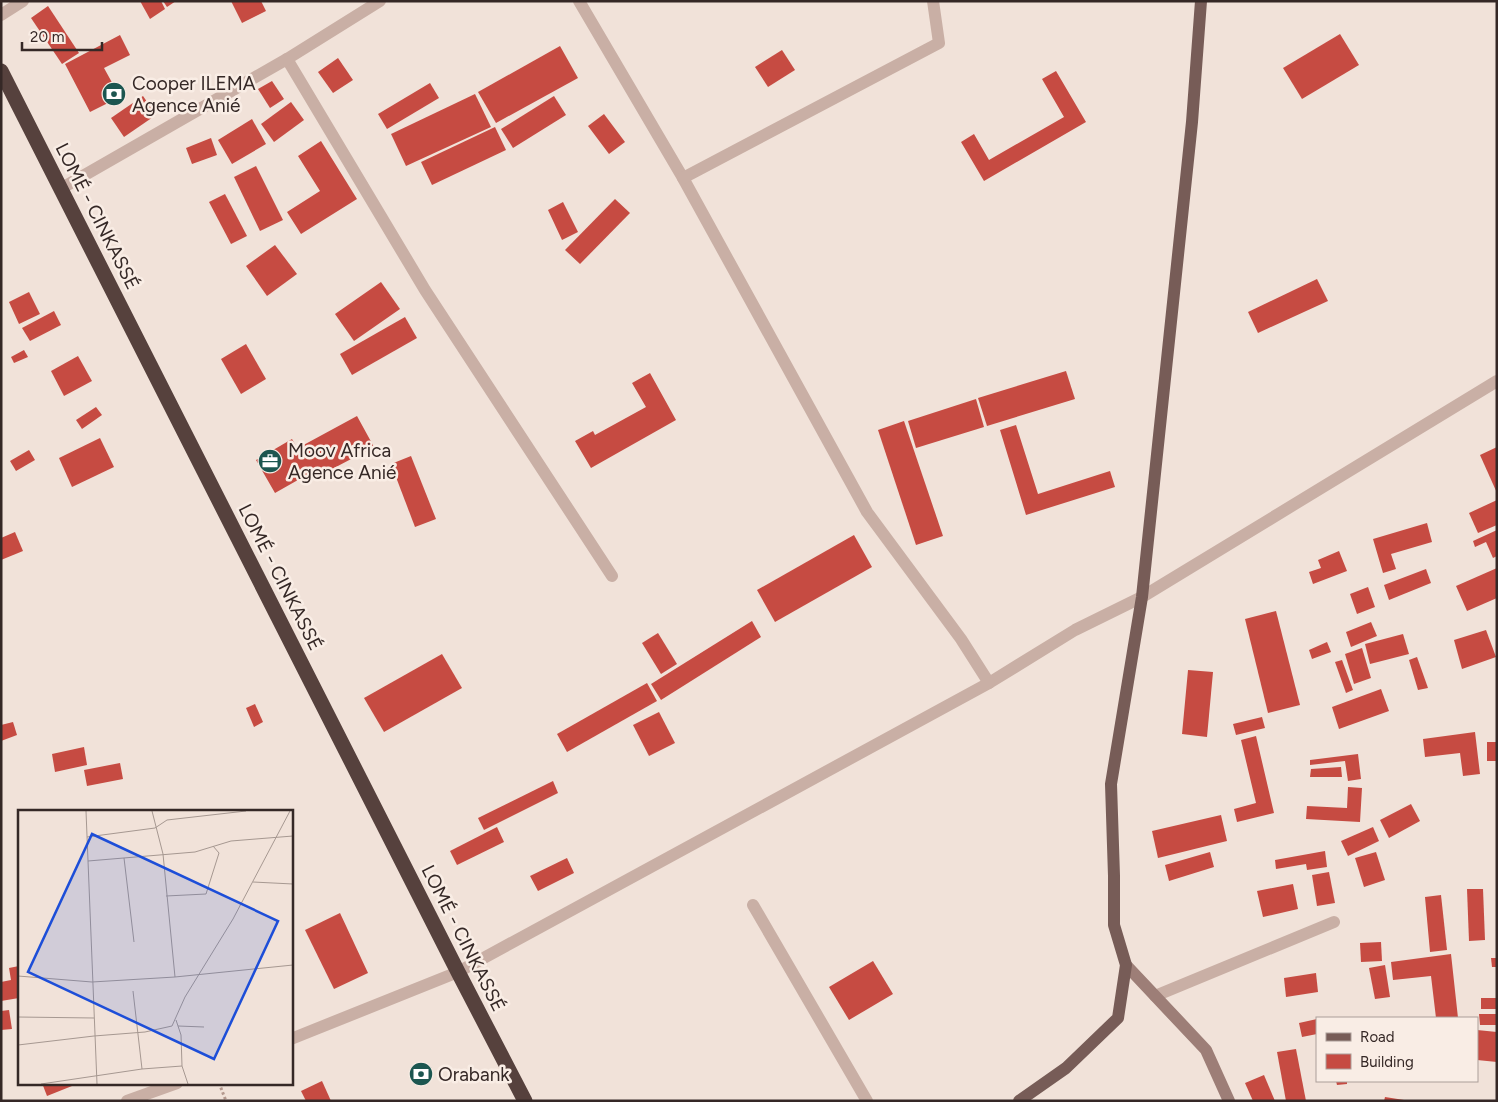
<svg xmlns="http://www.w3.org/2000/svg" width="1498" height="1102" font-family="Figtree,sans-serif">
  <style>
    .building { fill: #c64b42 }
    .lines { fill: none; stroke-linecap: round; stroke-linejoin: round }
    .path { stroke: #b5998f; stroke-width: 3; stroke-dasharray: 2.5 2.5; stroke-linecap: butt }
    .street { stroke: #c9afa5; stroke-width: 12 }
    .secondary { stroke: #9d7e77; stroke-width: 12 }
    .primary { stroke: #775c57; stroke-width: 12 }
    .highway { stroke: #56413d; stroke-width: 15 }
    .labels { text-anchor: middle; stroke-width: 5; stroke-linejoin: round; paint-order: stroke }
    .poi-label { font-size: 19px; fill: #352826; stroke: #f9ede5; text-anchor: start }
    .street-label { font-size: 19px; fill: #352826; stroke: #f9ede5 }
    .inset-road { fill: none; stroke: #a69891; stroke-width: 1 }
    .view { fill: #1d4ed8; fill-opacity: 0.15; stroke: #1d4ed8; stroke-width: 2.5 }
    .inset-edge { fill: none; stroke: #352826; stroke-width: 2.5 }
  </style>
  <rect width="100%" height="100%" fill="#f1e2d9"/>
  <g class="building">
    <polygon points="140,1 161,1 165,9 150,19"/>
    <polygon points="163,1 176,1 167,7"/>
    <polygon points="231,1 261,1 266,11 242,23"/>
    <polygon points="48,6 79,53 62,64 31,18"/>
    <polygon points="1340,34 1359,65 1302,99 1283,68"/>
    <polygon points="120,35 130,55 104,68 120,97 90,112 65,64"/>
    <polygon points="560,46 578,78 496,123 478,92"/>
    <polygon points="782,50 795,70 768,87 755,67"/>
    <polygon points="338,58 353,80 333,93 318,72"/>
    <polygon points="1056,71 1086,122 984,181 961,142 974,134 989,160 1064,117 1042,79"/>
    <polygon points="272,81 284,99 270,108 258,89"/>
    <polygon points="430,83 439,98 387,129 378,114"/>
    <polygon points="475,94 491,127 406,166 391,134"/>
    <polygon points="143,96 156,115 124,137 111,118"/>
    <polygon points="554,96 566,115 513,148 501,129"/>
    <polygon points="291,102 304,120 274,142 261,124"/>
    <polygon points="604,114 625,142 609,154 588,126"/>
    <polygon points="252,119 266,144 232,164 218,140"/>
    <polygon points="495,127 506,150 432,185 421,162"/>
    <polygon points="211,138 217,155 192,164 186,148"/>
    <polygon points="321,141 357,199 301,234 287,212 320,191 298,156"/>
    <polygon points="256,166 283,220 260,231 234,177"/>
    <polygon points="225,194 247,236 231,244 209,202"/>
    <polygon points="615,199 630,213 580,264 565,250"/>
    <polygon points="563,202 578,232 562,240 548,210"/>
    <polygon points="275,245 297,274 267,296 246,266"/>
    <polygon points="1317,279 1328,301 1258,333 1248,312"/>
    <polygon points="381,282 400,309 354,341 335,314"/>
    <polygon points="29,292 40,314 19,324 9,302"/>
    <polygon points="54,311 61,325 30,341 22,328"/>
    <polygon points="405,317 417,338 352,375 340,354"/>
    <polygon points="246,344 266,379 241,394 221,359"/>
    <polygon points="24,350 28,357 14,363 11,357"/>
    <polygon points="78,356 92,381 64,396 51,371"/>
    <polygon points="1066,371 1075,399 987,426 978,398"/>
    <polygon points="650,373 676,420 591,468 575,441 593,431 595,435 646,407 632,383"/>
    <polygon points="976,399 984,427 916,448 908,421"/>
    <polygon points="96,407 102,415 82,429 76,420"/>
    <polygon points="357,416 374,447 315,478 312,472 275,493 256,460 292,439 301,455 298,448"/>
    <polygon points="904,421 943,536 916,545 878,430"/>
    <polygon points="1016,425 1038,494 1110,471 1115,487 1026,515 1000,430"/>
    <polygon points="100,438 114,467 72,487 59,458"/>
    <polygon points="1497,447 1497,493 1480,455"/>
    <polygon points="29,450 35,460 16,471 10,461"/>
    <polygon points="411,456 436,519 415,527 391,464"/>
    <polygon points="1497,500 1497,525 1478,533 1469,513"/>
    <polygon points="1427,523 1432,542 1391,554 1396,569 1383,573 1373,539"/>
    <polygon points="1497,530 1497,556 1493,558 1486,542 1475,547 1473,541"/>
    <polygon points="15,532 23,551 1,560 1,538"/>
    <polygon points="854,535 872,567 775,622 757,590"/>
    <polygon points="1339,551 1347,571 1313,584 1309,572 1321,568 1318,560"/>
    <polygon points="1497,568 1497,598 1467,611 1456,586"/>
    <polygon points="1426,569 1431,583 1389,600 1384,585"/>
    <polygon points="1368,587 1375,607 1357,614 1350,594"/>
    <polygon points="1276,611 1300,705 1268,713 1245,619"/>
    <polygon points="752,621 761,637 661,700 651,684"/>
    <polygon points="1371,622 1377,636 1351,647 1346,632"/>
    <polygon points="1486,630 1496,657 1462,669 1454,640"/>
    <polygon points="658,633 677,664 661,674 642,643"/>
    <polygon points="1403,634 1409,654 1370,664 1365,644"/>
    <polygon points="1327,642 1331,652 1312,659 1309,650"/>
    <polygon points="1362,648 1371,678 1354,684 1345,654"/>
    <polygon points="442,654 462,688 384,732 364,698"/>
    <polygon points="1417,657 1428,688 1418,690 1409,660"/>
    <polygon points="1342,660 1353,690 1346,693 1335,662"/>
    <polygon points="1188,670 1213,672 1207,737 1182,734"/>
    <polygon points="647,683 657,701 567,752 557,734"/>
    <polygon points="1381,689 1389,711 1339,729 1332,707"/>
    <polygon points="255,704 263,722 254,727 246,708"/>
    <polygon points="659,712 675,743 649,756 633,725"/>
    <polygon points="1262,717 1265,728 1236,735 1233,724"/>
    <polygon points="13,722 17,735 1,741 1,725"/>
    <polygon points="1475,732 1480,774 1463,776 1460,753 1425,757 1423,739"/>
    <polygon points="1256,736 1274,813 1237,822 1234,809 1256,803 1241,740"/>
    <rect x="1487" y="742" width="10" height="19"/>
    <polygon points="84,747 87,765 55,772 52,754"/>
    <polygon points="1358,754 1361,779 1348,781 1345,761 1310,765 1310,760"/>
    <polygon points="120,763 123,779 87,786 84,770"/>
    <polygon points="1341,767 1342,777 1310,777 1311,769"/>
    <polygon points="553,781 558,793 484,830 478,818"/>
    <polygon points="1348,787 1362,788 1360,822 1306,819 1307,806 1347,808"/>
    <polygon points="1411,804 1420,821 1389,838 1380,820"/>
    <polygon points="1221,815 1227,841 1158,858 1152,831"/>
    <polygon points="497,827 504,842 457,865 450,851"/>
    <polygon points="1373,827 1379,841 1348,856 1341,841"/>
    <polygon points="1325,851 1327,867 1307,870 1306,864 1276,869 1275,860"/>
    <polygon points="1210,852 1214,867 1169,881 1165,865"/>
    <polygon points="1376,852 1385,880 1364,887 1355,858"/>
    <polygon points="567,858 574,873 538,891 530,876"/>
    <polygon points="1329,872 1335,903 1317,906 1312,875"/>
    <polygon points="1293,884 1298,909 1263,917 1257,891"/>
    <polygon points="1467,889 1483,889 1485,940 1469,941"/>
    <polygon points="1441,895 1447,950 1430,952 1425,897"/>
    <polygon points="340,913 368,973 334,989 305,930"/>
    <polygon points="1381,942 1382,961 1361,962 1360,943"/>
    <polygon points="1451,954 1458,1018 1436,1018 1431,976 1393,980 1391,962"/>
    <polygon points="1491,958 1497,958 1497,967 1492,967"/>
    <polygon points="873,961 893,994 849,1020 829,987"/>
    <polygon points="1385,965 1390,997 1375,999 1369,968"/>
    <polygon points="19,966 19,998 1,1001 1,982 11,980 9,968"/>
    <polygon points="1316,973 1318,992 1286,997 1284,978"/>
    <rect x="1481" y="998" width="16" height="11"/>
    <polygon points="9,1010 12,1029 1,1030 1,1011"/>
    <polygon points="1479,1014 1497,1014 1497,1025 1480,1025"/>
    <polygon points="1317,1019 1317,1034 1302,1037 1299,1023"/>
    <polygon points="1477,1030 1497,1032 1497,1062 1477,1060"/>
    <polygon points="1296,1049 1306,1101 1286,1101 1277,1052"/>
    <polygon points="1264,1075 1275,1101 1253,1101 1245,1083"/>
    <polygon points="322,1081 331,1101 306,1101 301,1091"/>
    <polygon points="1336,1081 1347,1081 1347,1084 1337,1085"/>
    <polygon points="42,1083 71,1083 72,1086 47,1096"/>
    <polygon points="1385,1097 1404,1100 1404,1101 1384,1101"/>
  </g>
  <g class="lines">
    <polyline class="path" points="219,1083 226,1101"/>
    <g class="street">
      <polyline points="579,1 683,178 867,512 961,639 989,683 1075,630 1142,597 1497,381"/>
      <polyline points="1,15 23,1"/>
      <polyline points="287,59 425,290 612,576"/>
      <polyline points="683,178 939,43 933,1"/>
      <polyline points="62,188 287,59 380,1"/>
      <polyline points="753,905 867,1101"/>
      <polyline points="1155,996 1334,922"/>
      <polyline points="291,1039 458,972 989,683"/>
      <polyline points="127,1101 177,1083"/>
    </g>
    <polyline class="secondary" points="1126,965 1206,1050 1229,1101"/>
    <polyline class="primary" points="1019,1101 1066,1068 1118,1018 1126,965 1114,925 1114,876 1111,784 1142,597 1192,122 1201,1"/>
    <polyline class="highway" points="1,71 458,972 525,1101"/>
  </g>
  <defs>
    <g id="bank-disc" transform="scale(1.25)"><circle r="9.5" fill="#1c5650" stroke="#f9ede5"/><path d="M-6-4H6V4H-6ZM0-2.3a2.3 2.3 0 1 0 0 4.6a2.3 2.3 0 1 0 0-4.6Z" fill="#fff"/></g>
    <g id="office-disc" transform="scale(1.25)"><circle r="9.5" fill="#1c5650" stroke="#f9ede5"/><path d="M-6-3h4V-5.5h4V-3h4V5H-6ZM-1-4.5V-3h2v-1.5ZM-6 0V1H6V0Z" fill="#fff"/></g>
  </defs>
  <g fill-rule="evenodd">
    <use href="#bank-disc" x="114" y="94"/>
    <use href="#office-disc" x="270" y="461"/>
    <use href="#bank-disc" x="421" y="1074"/>
  </g>
  <g class="labels">
    <g class="poi-label">
      <text x="132" y="90">Cooper ILEMA<tspan x="132" dy="22">Agence Anié</tspan></text>
      <text x="288" y="457">Moov Africa<tspan x="288" dy="22">Agence Anié</tspan></text>
      <text x="438" y="1081">Orabank</text>
    </g>
    <g class="street-label">
      <text transform="translate(98 216) rotate(63)" y="7">LOMÉ - CINKASSÉ</text>
      <text transform="translate(281 577) rotate(63)" y="7">LOMÉ - CINKASSÉ</text>
      <text transform="translate(464 938) rotate(63)" y="7">LOMÉ - CINKASSÉ</text>
    </g>
  </g>
  <g transform="translate(18 810)">
    <rect width="275" height="275" fill="#f1e2d9"/>
    <path class="inset-road" d="M 68,1 L 79,274M 134,1 L 145,44 L 157,167 L 275,155M 69,27 L 137,18 L 149,10 L 228,1M 106,48 L 116,132M 70,51 L 177,42 L 213,31 L 275,26M 235,72 L 275,74M 148,86 L 188,84 L 201,43 L 195,36M 0,166 L 74,172 L 157,167M 115,181 L 124,259M 0,207 L 76,208M 158,210 L 163,225 L 164,256 L 170,274M 160,216 L 186,217M 76,226 L 127,222 L 154,216 L 167,187 L 215,109 L 272,1M 0,235 L 76,226M 23,274 L 124,259 L 164,256"/>
    <path class="view" d="M 74,24 L 260,111 L 196,249 L 10,162 Z"/>
    <rect width="275" height="275" class="inset-edge"/>
  </g>
  <rect width="1498" height="1102" fill="none" stroke="#352826" stroke-width="5"/>
  <rect x="1316" y="1017" width="162" height="65" fill="#f9ede5" stroke="#ab9e99"/>
  <rect x="1326" y="1033" width="25" height="8" fill="#775c57" stroke="#ab9e99"/>
  <text x="1360" y="1042" font-size="15" fill="#352826">Road</text>
  <rect x="1326" y="1054" width="25" height="15" fill="#c64b42" stroke="#ab9e99"/>
  <text x="1360" y="1067" font-size="15" fill="#352826">Building</text>
  <path d="M22 42v8h80v-8" fill="none" stroke="#352826" stroke-width="2.5"/>
  <text x="30" y="42" font-size="15" fill="#352826" stroke="#f9ede5" stroke-width="4" paint-order="stroke">20 m</text>
</svg>
